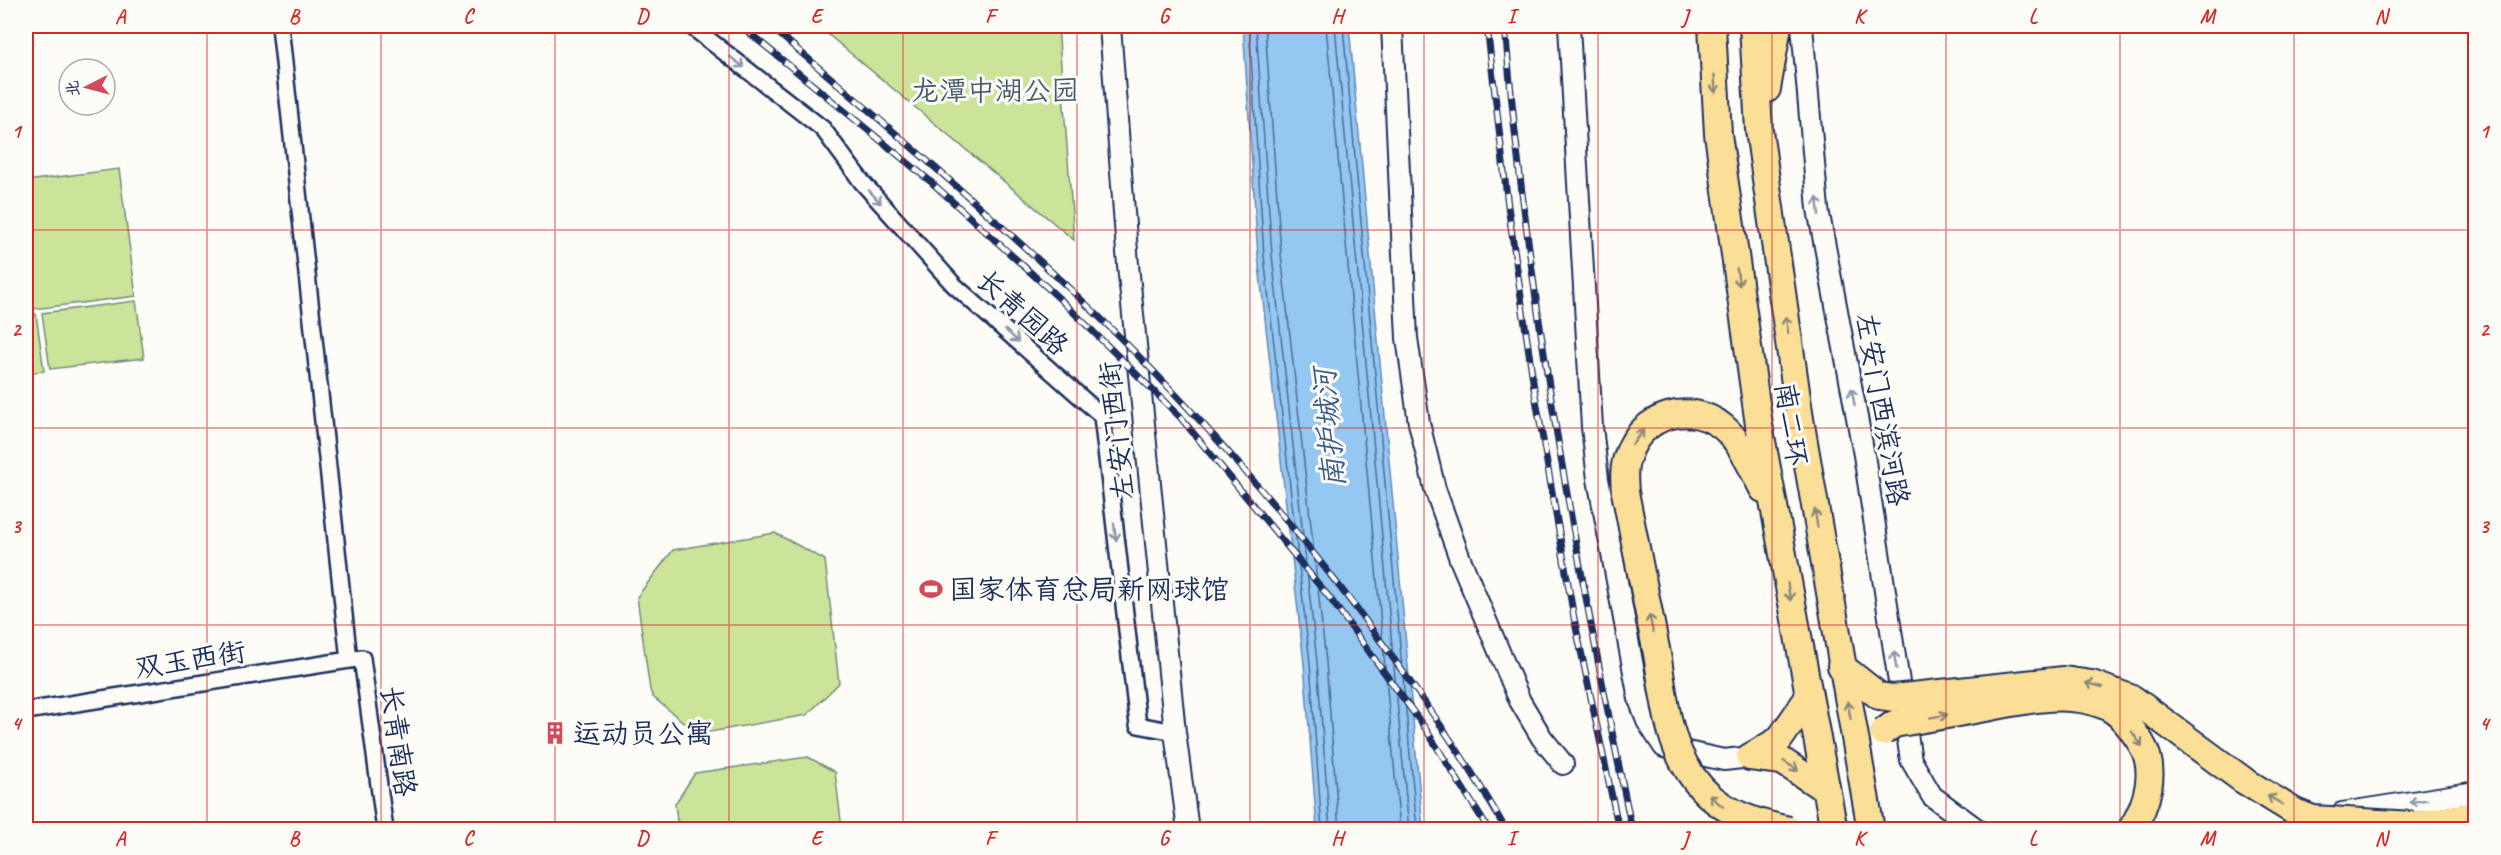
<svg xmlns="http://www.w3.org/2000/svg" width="2501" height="855" font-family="Caveat,'LXGW WenKai TC',sans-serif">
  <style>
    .green { fill: #cbe49a; stroke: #738a7c; stroke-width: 1.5 }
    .water { fill: #94c7f1; stroke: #648ab6; stroke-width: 1.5 }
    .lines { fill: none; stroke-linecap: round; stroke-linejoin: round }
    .shore { stroke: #4b6c99; stroke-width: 1.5 }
    .minor-casing { stroke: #1b2f5e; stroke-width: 20 }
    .tertiary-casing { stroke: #1b2f5e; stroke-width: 24 }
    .primary-casing { stroke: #1b2f5e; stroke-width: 28 }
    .trunk-casing { stroke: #1b2f5e; stroke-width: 30 }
    .minor { stroke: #fdfcf7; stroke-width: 15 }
    .tertiary { stroke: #fdfcf7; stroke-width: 20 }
    .primary { stroke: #fbdf96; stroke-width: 24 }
    .trunk { stroke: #fbdf96; stroke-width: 26 }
    .rail-casing { stroke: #1b2f5e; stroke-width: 7 }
    .rail { stroke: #fdfcf7; stroke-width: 4.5; stroke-dasharray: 14; stroke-linecap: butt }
    .trunk-bridge-casing { stroke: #1b2f5e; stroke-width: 30; stroke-linecap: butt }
    .trunk-bridge { stroke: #fbdf96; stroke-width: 26 }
    .oneway { stroke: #8c96aa }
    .oneway2 { stroke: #8b877a }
    .grid { fill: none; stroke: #d62828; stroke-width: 1.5; stroke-opacity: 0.55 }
    .labels { text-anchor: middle; stroke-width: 6; stroke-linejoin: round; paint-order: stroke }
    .park-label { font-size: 28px; fill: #475c6d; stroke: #fdfcf7 }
    .street-label { font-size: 28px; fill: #1b2f5e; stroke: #fdfcf7 }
    .poi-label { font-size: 28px; fill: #1b2f5e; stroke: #fdfcf7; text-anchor: start }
    .water-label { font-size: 30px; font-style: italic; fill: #3f5d8a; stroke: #fdfcf7 }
    .neatline { fill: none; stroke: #d62828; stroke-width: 2 }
    .grid-label { font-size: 20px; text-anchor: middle; font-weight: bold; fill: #d62828 }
  </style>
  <rect width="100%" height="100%" fill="#fdfcf7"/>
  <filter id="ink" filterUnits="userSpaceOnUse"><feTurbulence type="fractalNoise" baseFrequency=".0167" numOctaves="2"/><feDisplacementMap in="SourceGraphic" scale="12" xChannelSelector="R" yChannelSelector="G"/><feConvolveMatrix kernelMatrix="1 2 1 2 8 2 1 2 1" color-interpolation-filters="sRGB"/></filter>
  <g filter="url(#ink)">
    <g class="green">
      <polygon points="818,26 1058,26 1074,240"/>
      <polygon points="119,169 136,296 26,310 26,181"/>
      <polygon points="136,301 144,358 50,369 42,313"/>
      <polygon points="36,314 44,371 26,373 26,315"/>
      <polygon points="775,533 825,560 839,683 807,715 698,734 653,697 650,690 637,597 673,550"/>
      <polygon points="808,757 835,772 842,829 678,829 675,804 695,773"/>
    </g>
    <polygon class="water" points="1243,26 1349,26 1423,829 1317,829 1304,664 1258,257"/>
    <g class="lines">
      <g class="shore">
        <polyline points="1249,26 1264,256 1310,663 1322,830"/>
        <polyline points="1256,26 1272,255 1317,662 1330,830"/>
        <polyline points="1265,26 1281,254 1326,662 1339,830"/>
        <polyline points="1326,26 1400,830"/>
        <polyline points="1335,26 1409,830"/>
        <polyline points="1343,26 1417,830"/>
      </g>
      <g class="minor-casing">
        <g id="minor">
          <polyline points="280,26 349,660"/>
          <polyline points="691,26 823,129 862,182 954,285 1102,416 1138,725 1175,732"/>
          <polyline points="26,711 362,658 385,830"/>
        </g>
      </g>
      <g class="tertiary-casing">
        <g id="tertiary">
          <polyline points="1110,26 1128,265 1175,732 1188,830"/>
          <polyline points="1392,26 1407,338 1419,423 1435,489 1460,559 1520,701 1542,738 1563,764"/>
          <polyline points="1569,26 1592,427 1598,479 1639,699 1647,721 1664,747 1724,760 1750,757"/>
          <polyline points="1802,26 1818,209 1864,455 1911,760 1932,796 1978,830"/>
          <polyline points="2342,813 2476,792"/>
        </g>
      </g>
      <g class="primary-casing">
        <polyline id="primary" points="2395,827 2476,814"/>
      </g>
      <g class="trunk-casing">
        <g id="trunk">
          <polyline points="1712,26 1718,134 1759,425 1834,830"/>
          <polyline points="1753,26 1759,130 1800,419 1871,830"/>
          <polyline points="1767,89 1778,26"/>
          <path d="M 1625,492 C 1624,479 1623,467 1628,455 C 1641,415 1690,400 1723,427 C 1742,443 1751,467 1763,489"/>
          <polyline points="1841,666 1879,696"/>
          <polyline points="1750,757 1782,761 1826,790"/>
          <polyline points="1750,757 1779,740 1808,698"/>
        </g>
      </g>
      <use href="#minor" class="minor"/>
      <use href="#tertiary" class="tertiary"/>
      <use href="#primary" class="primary"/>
      <use href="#trunk" class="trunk"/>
      <g class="rail-casing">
        <g id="rail">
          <polyline points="741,26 930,181 1062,301 1180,417 1329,597 1425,728 1489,830"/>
          <path d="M 770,26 C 872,113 974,199 1072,291 C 1188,400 1294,522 1388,651 C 1430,709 1471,767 1506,830"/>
          <polyline points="1487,26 1508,206 1534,388 1574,618 1619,830"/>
          <path d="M 1505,26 C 1527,296 1577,564 1632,830"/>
        </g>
      </g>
      <use href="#rail" class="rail"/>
      <g class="trunk-bridge-casing">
        <g id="trunk-bridge">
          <path d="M 1625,492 C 1636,546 1646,600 1657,654 C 1664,694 1667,742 1692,776 C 1715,810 1750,822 1789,830"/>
          <polyline points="1879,696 1893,698 2064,680 2092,684 2133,699 2243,780 2295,812 2313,819 2413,825"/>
          <path d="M 1883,732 L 1894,724 C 1924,719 1954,714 1985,708 C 2023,701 2064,690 2103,705 C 2120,711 2131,728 2141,743 C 2158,770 2147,805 2131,830"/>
        </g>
      </g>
      <use href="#trunk-bridge" class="trunk-bridge"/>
    </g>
    <defs><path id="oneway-shaft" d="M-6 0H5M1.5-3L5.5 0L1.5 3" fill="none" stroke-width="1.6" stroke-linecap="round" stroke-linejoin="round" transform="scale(1.5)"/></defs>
    <g class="oneway">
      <use href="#oneway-shaft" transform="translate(737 62) rotate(38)"/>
      <use href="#oneway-shaft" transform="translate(875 197) rotate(48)"/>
      <use href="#oneway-shaft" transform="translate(1818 206) rotate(-97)"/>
      <use href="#oneway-shaft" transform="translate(1012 336) rotate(42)"/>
      <use href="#oneway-shaft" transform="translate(1853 397) rotate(-101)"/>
      <use href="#oneway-shaft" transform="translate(1115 532) rotate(83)"/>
      <use href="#oneway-shaft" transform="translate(1895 660) rotate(-99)"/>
      <use href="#oneway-shaft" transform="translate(2418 801) rotate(171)"/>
    </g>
    <g class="oneway2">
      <use href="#oneway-shaft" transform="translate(1715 84) rotate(87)"/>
      <use href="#oneway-shaft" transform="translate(1738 277) rotate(82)"/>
      <use href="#oneway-shaft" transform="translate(1787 325) rotate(-98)"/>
      <use href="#oneway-shaft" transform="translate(1638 437) rotate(-52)"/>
      <use href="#oneway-shaft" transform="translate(1816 518) rotate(-99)"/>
      <use href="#oneway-shaft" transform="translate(1789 592) rotate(80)"/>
      <use href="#oneway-shaft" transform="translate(1651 623) rotate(-101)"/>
      <use href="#oneway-shaft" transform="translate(2094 685) rotate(-166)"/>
      <use href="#oneway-shaft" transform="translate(1849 710) rotate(-100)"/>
      <use href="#oneway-shaft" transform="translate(1939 716) rotate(-10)"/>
      <use href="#oneway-shaft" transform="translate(2137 739) rotate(55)"/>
      <use href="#oneway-shaft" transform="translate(1791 766) rotate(33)"/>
      <use href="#oneway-shaft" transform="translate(2275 800) rotate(-150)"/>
      <use href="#oneway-shaft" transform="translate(1716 801) rotate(-141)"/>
    </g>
  </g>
  <path class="grid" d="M 207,26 L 207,830M 381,26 L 381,830M 555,26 L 555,830M 729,26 L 729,830M 903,26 L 903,830M 1077,26 L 1077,830M 1250,26 L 1250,830M 1424,26 L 1424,830M 1598,26 L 1598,830M 1772,26 L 1772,830M 1946,26 L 1946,830M 2120,26 L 2120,830M 2294,26 L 2294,830M 26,230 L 2476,230M 26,428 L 2476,428M 26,625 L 2476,625"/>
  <defs>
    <g id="stadium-bare" transform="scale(1.8)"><path d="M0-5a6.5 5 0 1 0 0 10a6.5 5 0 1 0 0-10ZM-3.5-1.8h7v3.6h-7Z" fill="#d1495b" stroke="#fdfcf7" stroke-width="2.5" paint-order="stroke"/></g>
    <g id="building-bare" transform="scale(1.8)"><path d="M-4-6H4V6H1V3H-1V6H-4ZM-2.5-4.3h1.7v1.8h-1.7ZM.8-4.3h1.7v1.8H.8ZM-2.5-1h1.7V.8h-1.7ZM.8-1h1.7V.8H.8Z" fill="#d1495b" stroke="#fdfcf7" stroke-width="2.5" paint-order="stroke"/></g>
  </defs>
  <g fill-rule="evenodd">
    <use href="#stadium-bare" x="931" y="589"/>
    <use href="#building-bare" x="555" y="733"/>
  </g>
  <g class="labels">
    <g class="park-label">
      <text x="995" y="100">龙潭中湖公园</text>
    </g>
    <g class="street-label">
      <text transform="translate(1023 312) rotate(42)" y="10">长青园路</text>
      <text transform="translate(1883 409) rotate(80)" y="10">左安门西滨河路</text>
      <text transform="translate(1792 424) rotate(81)" y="10">南二环</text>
      <text transform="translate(1116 431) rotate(-96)" y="10">左安门西街</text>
      <text transform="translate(190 659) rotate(-9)" y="10">双玉西街</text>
      <text transform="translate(399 741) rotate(82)" y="10">长青南路</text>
    </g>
    <g class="poi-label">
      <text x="949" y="599">国家体育总局新网球馆</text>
      <text x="573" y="743">运动员公寓</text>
    </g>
    <g class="water-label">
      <text transform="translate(1329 428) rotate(-95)" y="10">南护城河</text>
    </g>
  </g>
  <rect width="2501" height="855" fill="none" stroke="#fdfcf7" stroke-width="66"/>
  <g transform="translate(87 87) rotate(264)"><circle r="28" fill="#fdfcf7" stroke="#a3aaba" stroke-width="1.5"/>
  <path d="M0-4.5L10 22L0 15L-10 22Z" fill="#d1495b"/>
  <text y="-9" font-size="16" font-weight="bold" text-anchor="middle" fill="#1b2f5e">北</text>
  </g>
  <rect x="33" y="33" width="2435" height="789" class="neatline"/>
  <g class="grid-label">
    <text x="120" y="23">A</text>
    <text x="294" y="23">B</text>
    <text x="468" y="23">C</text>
    <text x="642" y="23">D</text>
    <text x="816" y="23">E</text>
    <text x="990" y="23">F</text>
    <text x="1164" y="23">G</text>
    <text x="1337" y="23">H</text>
    <text x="1511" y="23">I</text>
    <text x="1685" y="23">J</text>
    <text x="1859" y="23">K</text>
    <text x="2033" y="23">L</text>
    <text x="2207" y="23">M</text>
    <text x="2381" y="23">N</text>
    <text x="16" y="138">1</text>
    <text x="2484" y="138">1</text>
    <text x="16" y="336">2</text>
    <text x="2484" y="336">2</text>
    <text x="16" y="533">3</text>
    <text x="2484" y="533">3</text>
    <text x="16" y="730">4</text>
    <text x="2484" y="730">4</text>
    <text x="120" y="845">A</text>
    <text x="294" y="845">B</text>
    <text x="468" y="845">C</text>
    <text x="642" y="845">D</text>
    <text x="816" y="845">E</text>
    <text x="990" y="845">F</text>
    <text x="1164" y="845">G</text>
    <text x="1337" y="845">H</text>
    <text x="1511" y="845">I</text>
    <text x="1685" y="845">J</text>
    <text x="1859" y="845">K</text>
    <text x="2033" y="845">L</text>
    <text x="2207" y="845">M</text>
    <text x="2381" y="845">N</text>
  </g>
</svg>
